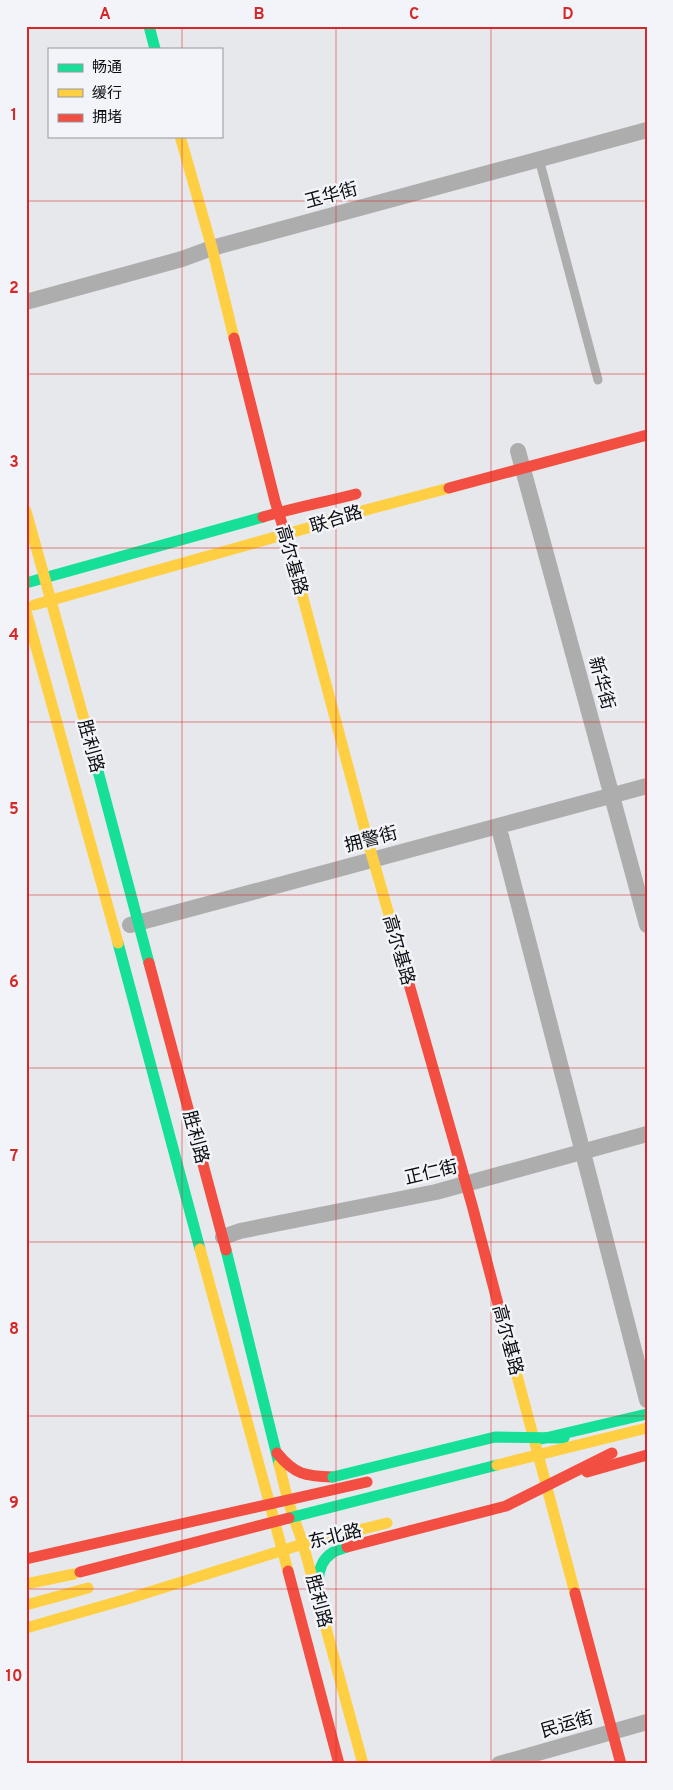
<svg xmlns="http://www.w3.org/2000/svg" width="673" height="1790" font-family="Overpass,'Noto Sans SC',sans-serif">
  <style>
    .lines { fill: none; stroke-linecap: round; stroke-linejoin: round }
    .lane { stroke: #aeadae; stroke-width: 9 }
    .street { stroke: #aeadae; stroke-width: 16 }
    .fast { stroke: #16e098; stroke-width: 11 }
    .slow { stroke: #ffcf43; stroke-width: 11 }
    .jam { stroke: #f24e42; stroke-width: 11 }
    .fast-bridge { stroke: #16e098; stroke-width: 11 }
    .slow-bridge { stroke: #ffcf43; stroke-width: 11 }
    .jam-bridge { stroke: #f24e42; stroke-width: 11 }
    .grid { fill: none; stroke: #d62828; stroke-width: 1; stroke-opacity: 0.55 }
    .labels { text-anchor: middle; stroke-width: 5; stroke-linejoin: round; paint-order: stroke }
    .street-label { font-size: 18px; fill: #0b0c0e; stroke: #f2f4f9 }
    .neatline { fill: none; stroke: #d62828; stroke-width: 2 }
    .grid-label { font-size: 16px; text-anchor: middle; font-weight: bold; fill: #d62828 }
  </style>
  <rect width="100%" height="100%" fill="#e6e8eb"/>
  <g class="lines">
    <polyline class="lane" points="539,159 598,380"/>
    <g class="street">
      <polyline points="26,302 182,259 212,248 647,130"/>
      <polyline points="518,451 647,925"/>
      <polyline points="501,836 647,1400"/>
      <polyline points="130,925 647,786"/>
      <polyline points="223,1237 240,1231 436,1192 647,1134"/>
      <polyline points="499,1764 647,1722"/>
    </g>
    <g class="fast">
      <polyline points="149,26 155,49"/>
      <polyline points="26,583 263,517"/>
      <polyline points="90,741 149,963"/>
      <polyline points="118,943 200,1249"/>
      <polyline points="226,1250 279,1464"/>
      <polyline points="541,1439 647,1414"/>
      <path d="M 324,1622 C 320,1602 310,1567 332,1553 C 336,1550 342,1549 347,1547"/>
    </g>
    <g class="slow">
      <polyline points="180,136 212,248 234,338"/>
      <polyline points="26,511 90,741"/>
      <polyline points="291,553 370,849 405,970"/>
      <polyline points="34,605 311,527 328,520 449,488"/>
      <polyline points="26,611 118,943"/>
      <polyline points="200,1249 288,1571"/>
      <polyline points="503,1323 575,1593"/>
      <polyline points="279,1464 288,1501 303,1544 363,1764"/>
      <polyline points="26,1584 74,1574"/>
      <polyline points="26,1605 88,1588"/>
      <polyline points="26,1628 127,1599 303,1544 387,1523"/>
    </g>
    <g class="jam">
      <polyline points="234,338 275,501 291,553"/>
      <polyline points="449,488 647,435"/>
      <path d="M 263,517 C 294,508 325,502 356,494"/>
      <polyline points="149,963 226,1250"/>
      <polyline points="405,970 472,1205 503,1323"/>
      <path d="M 277,1453 C 295,1475 305,1476 333,1477"/>
      <polyline points="587,1472 647,1455"/>
      <polyline points="26,1559 367,1482"/>
      <polyline points="288,1571 339,1764"/>
      <polyline points="575,1593 621,1764"/>
    </g>
    <g class="fast-bridge">
      <polyline points="333,1477 495,1437 564,1438"/>
      <polyline points="289,1518 497,1465"/>
    </g>
    <polyline class="slow-bridge" points="497,1465 647,1428"/>
    <g class="jam-bridge">
      <polyline points="347,1547 506,1506 612,1453"/>
      <polyline points="80,1572 289,1518"/>
    </g>
  </g>
  <path class="grid" d="M 182,26 L 182,49M 336,26 L 336,1764M 491,26 L 491,1764M 182,136 L 182,1764M 26,201 L 647,201M 26,374 L 647,374M 26,548 L 647,548M 26,722 L 647,722M 26,895 L 647,895M 26,1068 L 647,1068M 26,1242 L 647,1242M 26,1416 L 647,1416M 26,1589 L 647,1589"/>
  <g class="labels">
    <g class="street-label">
      <text transform="translate(331 195) rotate(-15)" y="6">玉华街</text>
      <text transform="translate(336 519) rotate(-17)" y="6">联合路</text>
      <text transform="translate(292 560) rotate(74)" y="6">高尔基路</text>
      <text transform="translate(602 683) rotate(75)" y="6">新华街</text>
      <text transform="translate(91 746) rotate(75)" y="6">胜利路</text>
      <text transform="translate(371 839) rotate(-15)" y="6">拥警街</text>
      <text transform="translate(399 950) rotate(74)" y="6">高尔基路</text>
      <text transform="translate(196 1137) rotate(75)" y="6">胜利路</text>
      <text transform="translate(431 1172) rotate(-13)" y="6">正仁街</text>
      <text transform="translate(508 1340) rotate(75)" y="6">高尔基路</text>
      <text transform="translate(335 1536) rotate(-14)" y="6">东北路</text>
      <text transform="translate(319 1601) rotate(75)" y="6">胜利路</text>
      <text transform="translate(567 1724) rotate(-16)" y="6">民运街</text>
    </g>
  </g>
  <rect width="673" height="1790" fill="none" stroke="#f2f4f9" stroke-width="55"/>
  <rect x="48" y="48" width="175" height="90" fill="#f2f4f9" stroke="#96979b"/>
  <rect x="58" y="64" width="25" height="8" fill="#16e098" stroke="#96979b"/>
  <text x="92" y="72" font-size="15" fill="#0b0c0e">畅通</text>
  <rect x="58" y="89" width="25" height="8" fill="#ffcf43" stroke="#96979b"/>
  <text x="92" y="98" font-size="15" fill="#0b0c0e">缓行</text>
  <rect x="58" y="114" width="25" height="8" fill="#f24e42" stroke="#96979b"/>
  <text x="92" y="122" font-size="15" fill="#0b0c0e">拥堵</text>
  <rect x="28" y="28" width="618" height="1734" class="neatline"/>
  <g class="grid-label">
    <text x="105" y="19">A</text>
    <text x="259" y="19">B</text>
    <text x="414" y="19">C</text>
    <text x="568" y="19">D</text>
    <text x="14" y="120">1</text>
    <text x="14" y="293">2</text>
    <text x="14" y="467">3</text>
    <text x="14" y="640">4</text>
    <text x="14" y="814">5</text>
    <text x="14" y="987">6</text>
    <text x="14" y="1161">7</text>
    <text x="14" y="1334">8</text>
    <text x="14" y="1508">9</text>
    <text x="14" y="1681">10</text>
  </g>
</svg>
